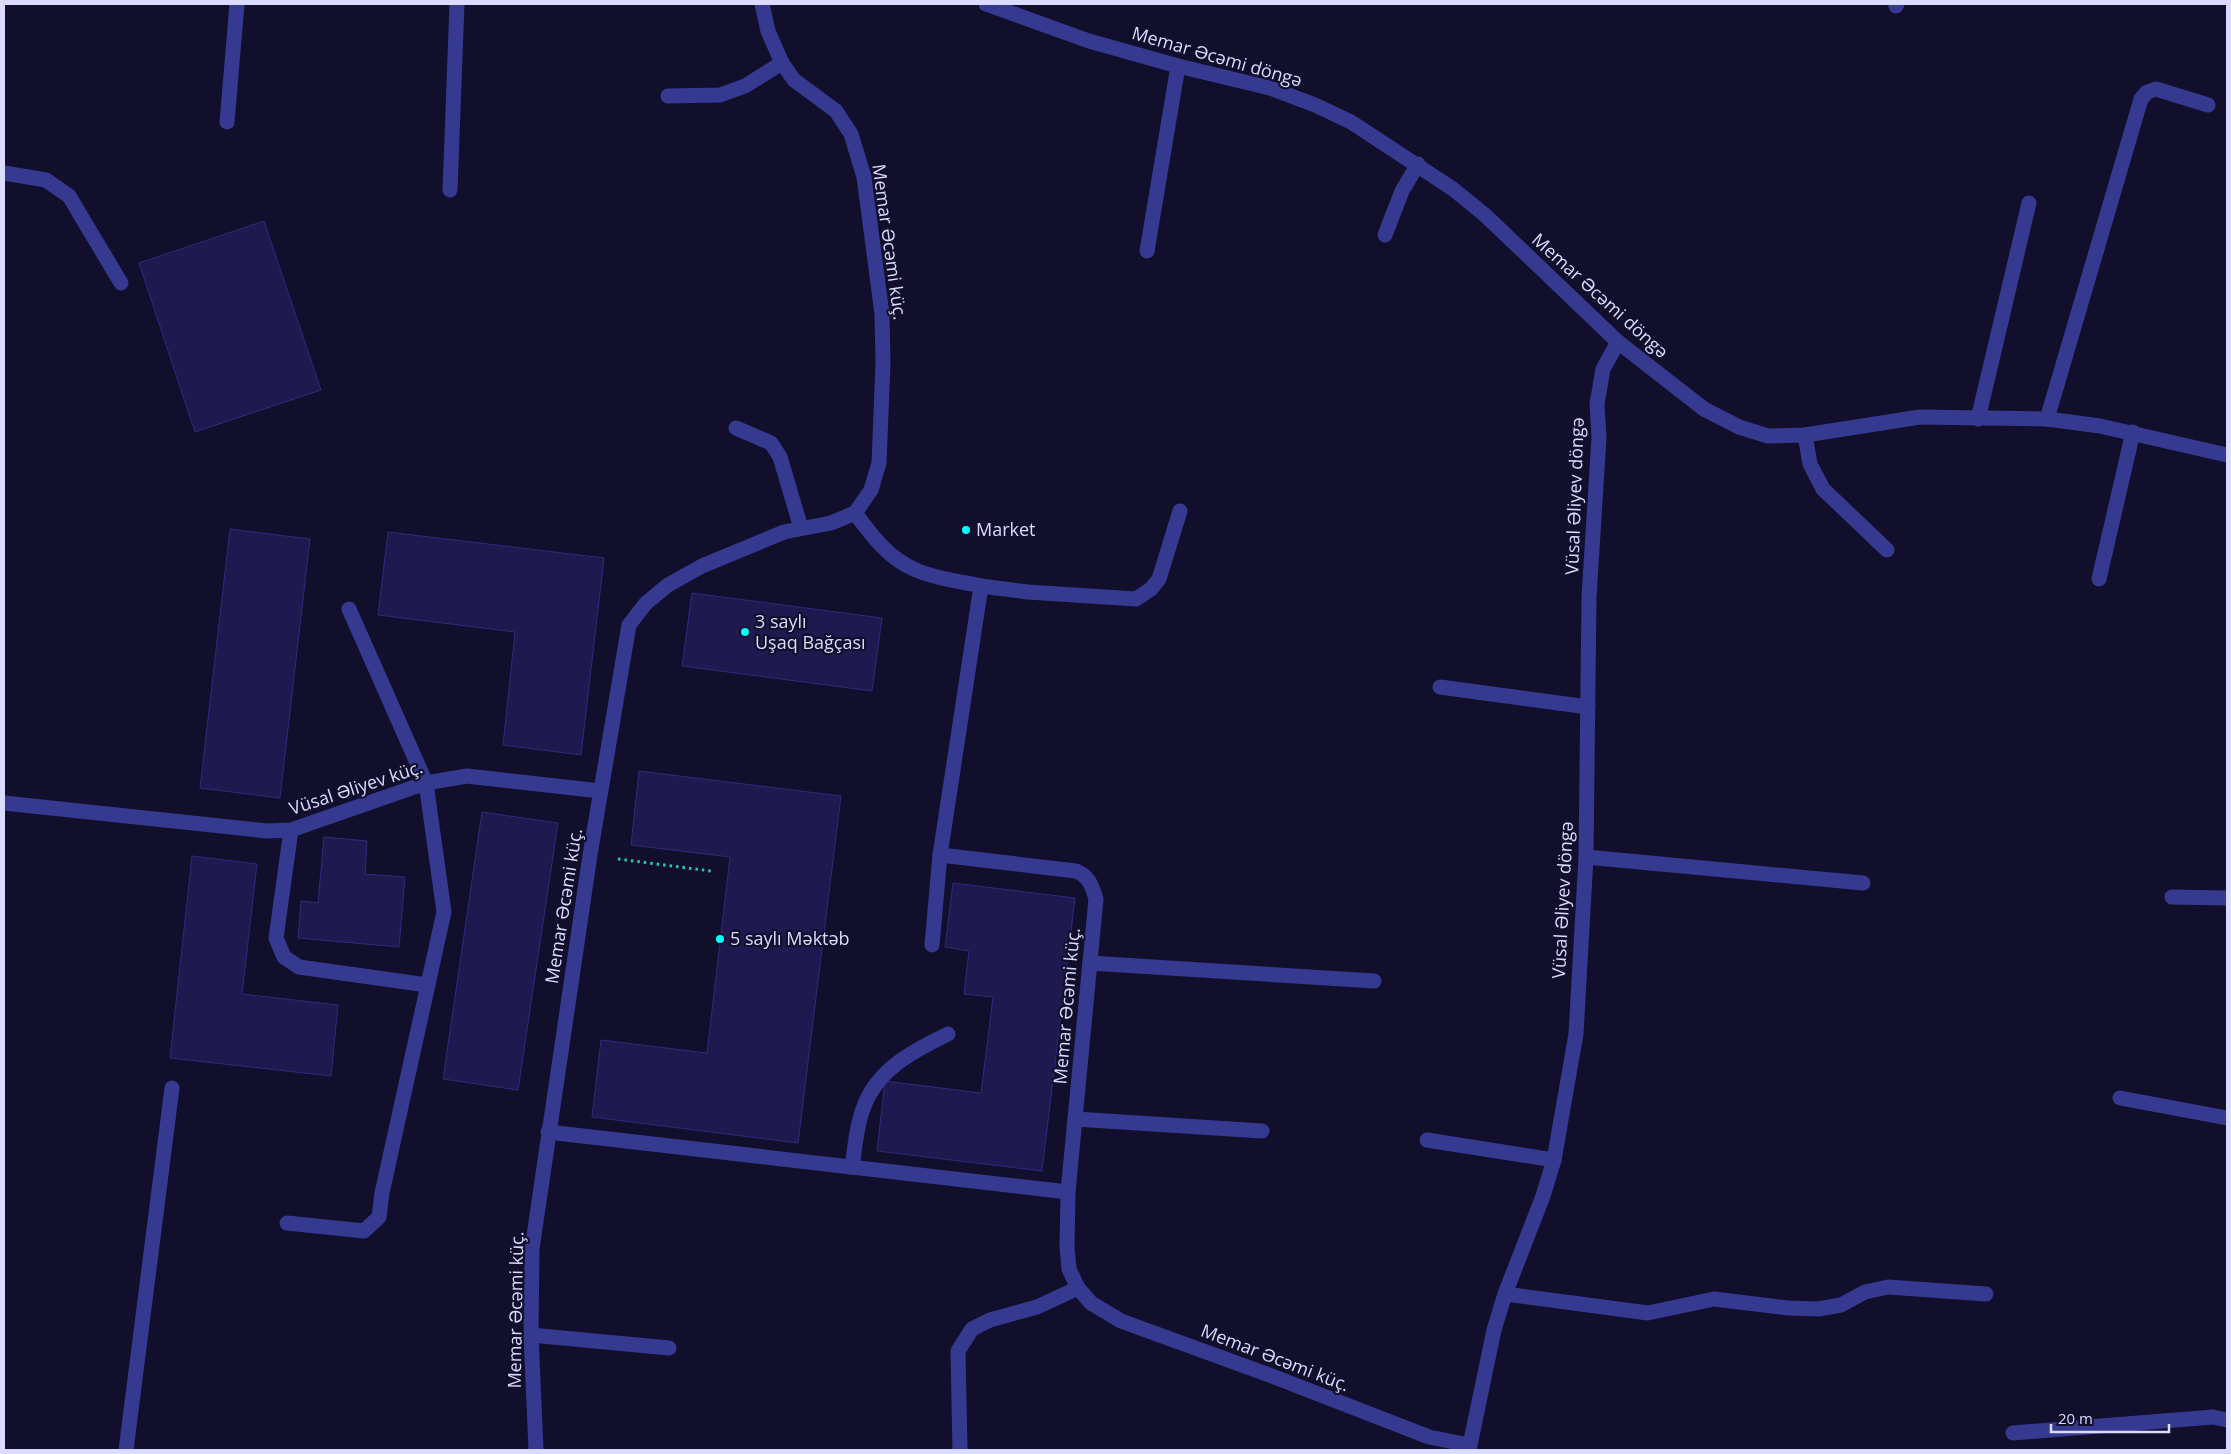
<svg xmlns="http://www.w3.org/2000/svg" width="2231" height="1454" font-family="'Open Sans',sans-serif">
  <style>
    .building { fill: #1f194f; stroke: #32297d }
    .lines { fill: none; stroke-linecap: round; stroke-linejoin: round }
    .path { stroke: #24c9b0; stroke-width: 3; stroke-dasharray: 2.5 4; stroke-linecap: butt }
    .lane { stroke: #353a90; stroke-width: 15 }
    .street { stroke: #353a90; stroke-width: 15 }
    .poi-dot { fill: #06fdff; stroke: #110f2c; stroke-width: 2 }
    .labels { text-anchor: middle; stroke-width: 4.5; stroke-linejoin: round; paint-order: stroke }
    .street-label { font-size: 18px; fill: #dbdaff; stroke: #110f2c }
    .poi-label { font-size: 18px; fill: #dbdaff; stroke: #110f2c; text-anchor: start }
  </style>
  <rect width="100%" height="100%" fill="#110f2c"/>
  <g class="building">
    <polygon points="264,221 321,390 195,432 139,263"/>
    <polygon points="230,529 310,539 280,798 200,788"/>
    <polygon points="388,532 604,558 581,755 503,745 515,632 378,615"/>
    <polygon points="692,593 882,618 872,691 682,666"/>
    <polygon points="639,771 841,796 798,1143 592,1117 601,1040 707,1053 730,857 631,845"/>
    <polygon points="482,812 558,823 518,1090 443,1079"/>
    <polygon points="324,837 367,841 365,874 405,877 399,947 298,938 301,901 318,903"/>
    <polygon points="192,856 257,864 242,994 338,1005 331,1076 170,1058"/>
    <polygon points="953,883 1075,898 1042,1171 877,1151 885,1081 981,1093 993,997 964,994 969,951 945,947"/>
  </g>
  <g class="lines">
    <polyline class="path" points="618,859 711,871"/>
    <g class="lane">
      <polyline points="450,190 457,4"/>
      <polyline points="291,830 276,938 284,957 299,967 427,985"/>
      <polyline points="932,945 940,855"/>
      <polyline points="1075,1119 1262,1131"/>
      <polyline points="548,1132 1068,1192"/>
      <path d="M 852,1167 C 855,1148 856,1127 863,1109 C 876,1070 913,1051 948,1034"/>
      <polyline points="287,1223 364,1231 379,1217 382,1193 444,912 426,783 349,609"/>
    </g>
    <g class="street">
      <polyline points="986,4 1089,41 1178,66 1270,88 1315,105 1351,122 1453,189 1485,215 1618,342 1704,409 1739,427 1768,436 1805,435 1920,417 2047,419 2100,426 2227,455"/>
      <polyline points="1896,6 1897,4"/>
      <polyline points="668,96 720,95 745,86 782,63"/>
      <polyline points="227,122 237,4"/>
      <polyline points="4,173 46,180 69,196 121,283"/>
      <polyline points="1385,235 1402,191 1418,164"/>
      <polyline points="1147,251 1178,66"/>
      <polyline points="1978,419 2029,203"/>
      <polyline points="2047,419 2141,99 2147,92 2156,89 2208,105"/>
      <polyline points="736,428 771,443 780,457 801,528"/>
      <polyline points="1805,435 1810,464 1823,489 1887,550"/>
      <path d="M 855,513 C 872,536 889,559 916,570 C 936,579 960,581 981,586 L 940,855 L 1076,871 C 1089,876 1092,886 1096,899 L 1068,1192 L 1067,1247 L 1069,1269 L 1078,1288 L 1091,1303 L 1121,1321 L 1272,1376 L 1429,1437 L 1469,1445"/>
      <polyline points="2099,579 2133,432"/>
      <polyline points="981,586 1028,592 1136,599 1151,589 1159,579 1180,511"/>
      <polyline points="1440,687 1588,707"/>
      <polyline points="4,803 267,831 291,830 426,783 467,776 600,791"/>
      <polyline points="1586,857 1863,883"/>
      <polyline points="2172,897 2227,898"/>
      <polyline points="1090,963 1374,981"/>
      <polyline points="2120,1098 2227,1118"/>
      <polyline points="1427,1140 1554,1160"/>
      <polyline points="1505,1294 1648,1313 1714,1299 1788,1308 1818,1309 1841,1305 1865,1292 1888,1287 1986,1294"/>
      <polyline points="531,1335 669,1348"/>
      <polyline points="2013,1433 2213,1417 2227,1420"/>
      <polyline points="126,1450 172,1088"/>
      <polyline points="536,1450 531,1335 532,1249 590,855 629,625 646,603 668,585 702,566 784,532 831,523 855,513 871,490 879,463 883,363 882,314 864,177 851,134 836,111 794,80 782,63 768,31 762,4"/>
      <polyline points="960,1450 958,1351 972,1329 990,1320 1037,1307 1078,1288"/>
      <polyline points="1469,1450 1494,1330 1505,1294 1543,1196 1554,1160 1576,1034 1586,857 1589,597 1599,438 1597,404 1603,369 1618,342"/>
    </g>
  </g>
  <g class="poi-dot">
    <circle cx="966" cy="530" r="5"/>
    <circle cx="745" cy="632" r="5"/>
    <circle cx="720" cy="939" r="5"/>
  </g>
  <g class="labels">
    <g class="street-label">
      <text transform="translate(1217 57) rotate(16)" y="6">Memar Əcəmi döngə</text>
      <text transform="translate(889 242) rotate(82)" y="6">Memar Əcəmi küç.</text>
      <text transform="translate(1600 296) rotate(42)" y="6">Memar Əcəmi döngə</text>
      <text transform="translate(1575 496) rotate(-88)" y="6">Vüsal Əliyev döngə</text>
      <text transform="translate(356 788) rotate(-18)" y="6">Vüsal Əliyev küç.</text>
      <text transform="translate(1563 900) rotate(-87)" y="6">Vüsal Əliyev döngə</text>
      <text transform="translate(564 906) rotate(-81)" y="6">Memar Əcəmi küç.</text>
      <text transform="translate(1067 1006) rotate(-85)" y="6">Memar Əcəmi küç.</text>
      <text transform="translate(516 1310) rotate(-89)" y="6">Memar Əcəmi küç.</text>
      <text transform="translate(1275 1358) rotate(21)" y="6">Memar Əcəmi küç.</text>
    </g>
    <g class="poi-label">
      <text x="976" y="536">Market</text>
      <text x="755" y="628">3 saylı<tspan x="755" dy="21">Uşaq Bağçası</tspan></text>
      <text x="730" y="945">5 saylı Məktəb</text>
    </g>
  </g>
  <rect width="2231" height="1454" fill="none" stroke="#dbdaff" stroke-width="10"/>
  <path d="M2051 1424v8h118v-8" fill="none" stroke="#dbdaff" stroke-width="2.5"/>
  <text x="2058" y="1424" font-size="15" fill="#dbdaff" stroke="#110f2c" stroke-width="4" paint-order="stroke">20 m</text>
</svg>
